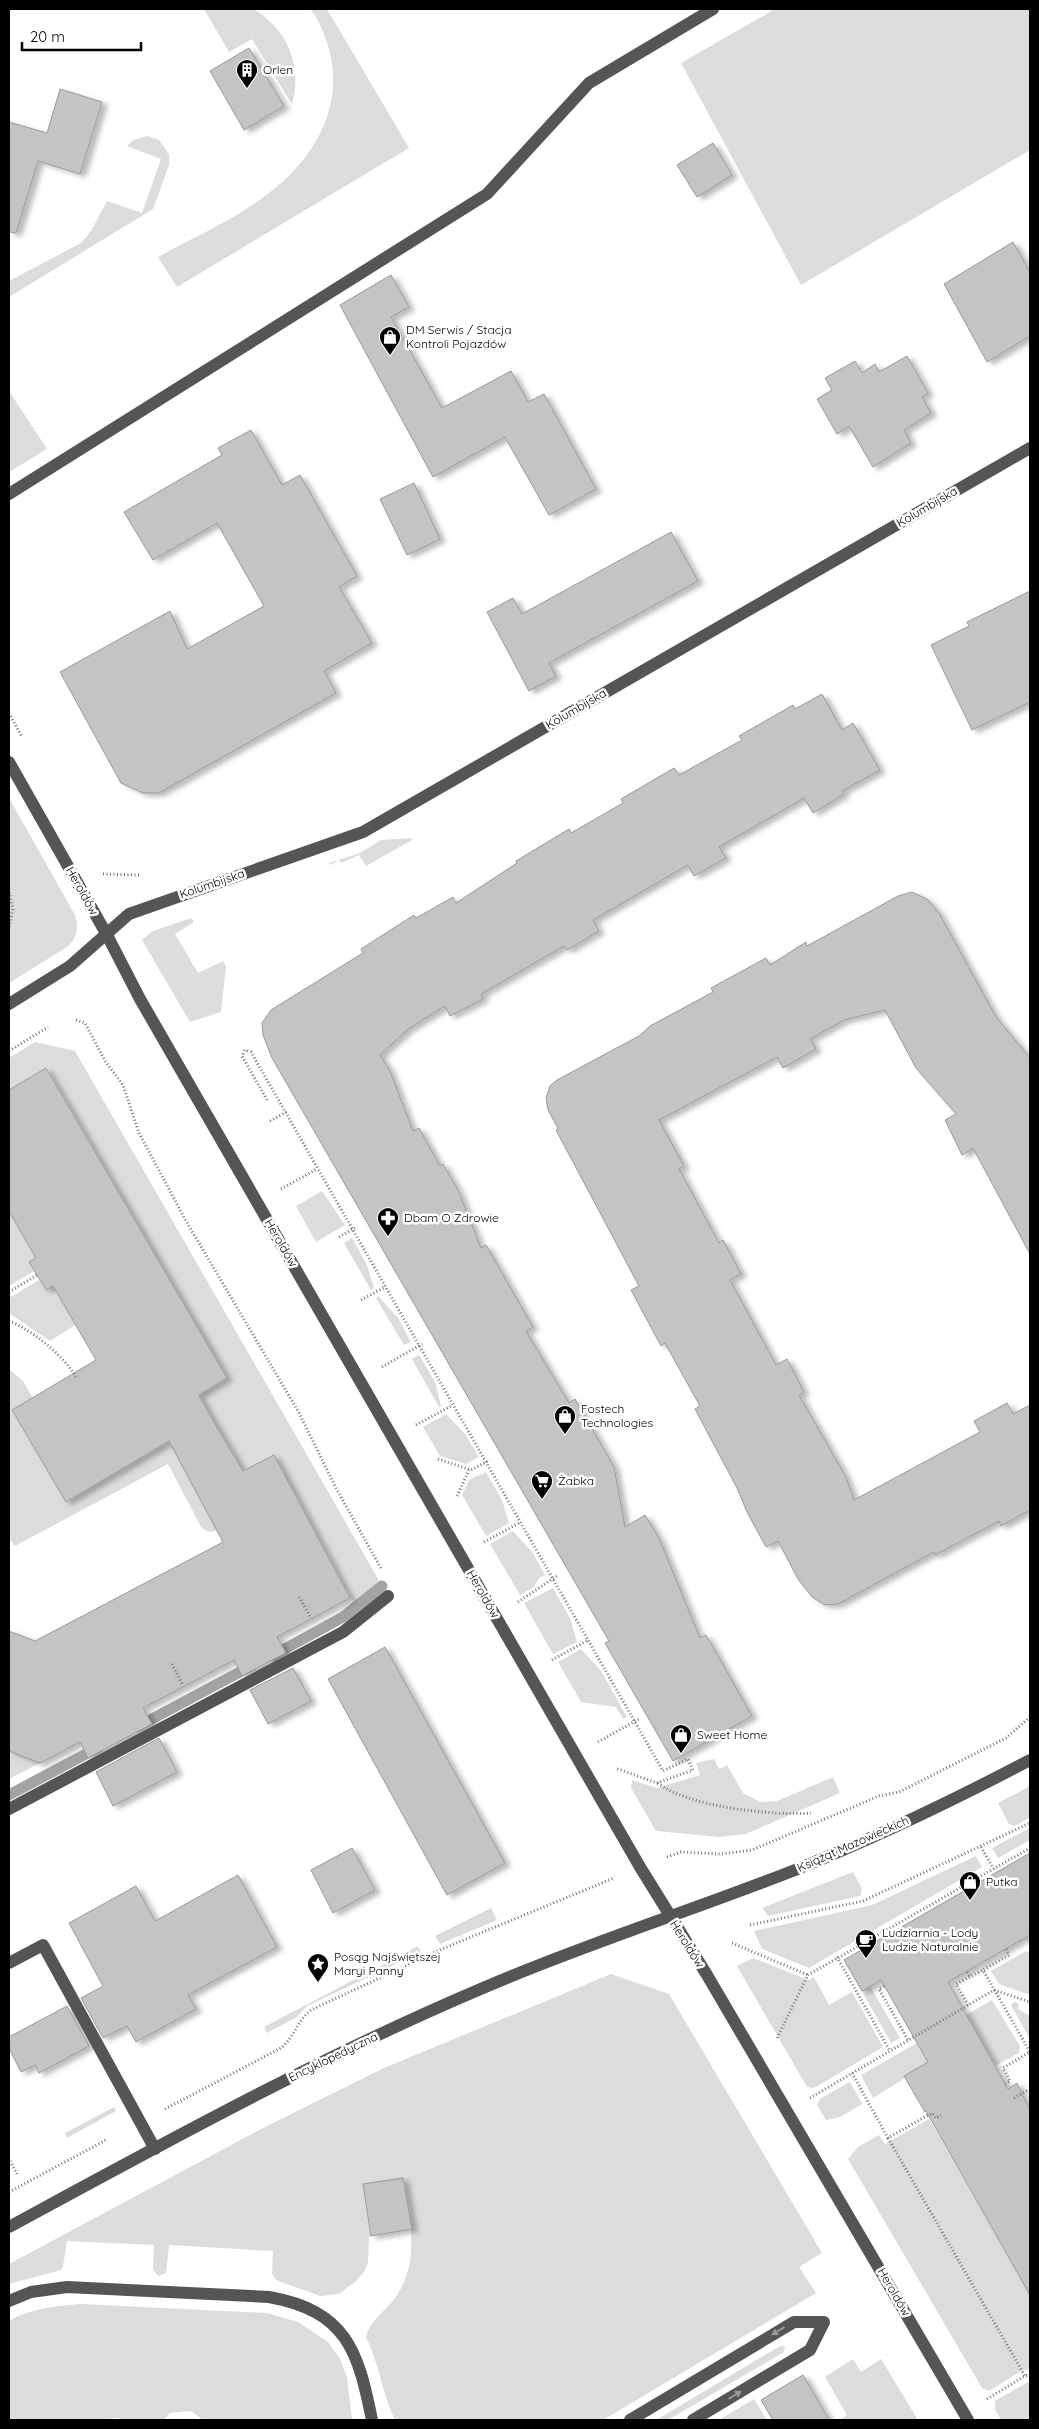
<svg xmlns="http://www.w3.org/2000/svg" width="1039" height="2429" font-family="Quicksand,sans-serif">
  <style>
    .green { fill: #dcdcdc }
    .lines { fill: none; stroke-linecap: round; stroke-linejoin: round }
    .stream { stroke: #a3a3a3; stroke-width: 11 }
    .building { fill: #c4c4c4; stroke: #999; filter: url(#shadow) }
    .path { stroke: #777; stroke-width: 3; stroke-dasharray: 1 2.5; stroke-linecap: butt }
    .minor { stroke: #555; stroke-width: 12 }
    .oneway { fill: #999 }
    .labels { text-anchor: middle; stroke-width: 5; stroke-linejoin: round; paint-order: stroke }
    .poi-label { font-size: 12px; fill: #000; stroke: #fff; text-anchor: start }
    .street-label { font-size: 12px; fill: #000; stroke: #fff }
  </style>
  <defs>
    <filter id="shadow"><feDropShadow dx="5.5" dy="3" stdDeviation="2.5" flood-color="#0004"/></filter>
  </defs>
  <rect width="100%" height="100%" fill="#fff"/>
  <g class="green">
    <path d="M 204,9 C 219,9 236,6 251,9 C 257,10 263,15 267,19 C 292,39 301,74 292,104 L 252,39 L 229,52 Z"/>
    <path d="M 311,9 L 327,9 L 409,148 L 177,287 L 158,257 C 192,238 230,222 261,199 C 327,152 357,82 311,9 Z"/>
    <polygon points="775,9 1030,9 1030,150 801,285 681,63"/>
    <polygon points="147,136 159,140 169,154 169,165 153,209 9,297 9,281 81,243 91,231 107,201 142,213 161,159 127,146 133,140"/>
    <polygon points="9,391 47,449 9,472"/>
    <path d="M 9,798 L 75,915 C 79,927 77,939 67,947 L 9,983 Z"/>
    <polygon points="411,838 412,840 366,866 359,855 341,863 339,860 330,865 329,863 360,853 381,840"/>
    <polygon points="191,918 194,922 175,934 198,973 223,961 226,966 221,1012 190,1022 142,940 153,931"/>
    <path d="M 35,1042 L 75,1051 L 381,1584 L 355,1606 L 274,1455 L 243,1471 L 216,1530 C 211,1533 206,1532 201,1527 L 168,1464 L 15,1546 L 9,1538 L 9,1369 L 23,1381 L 33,1398 L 12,1411 L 66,1502 L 211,1417 L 199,1395 L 227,1378 L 47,1068 L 9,1090 L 9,1058 Z"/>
    <polygon points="322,1191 345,1225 316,1242 296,1206"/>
    <polygon points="11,1215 36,1258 29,1262 34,1271 9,1286 9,1217"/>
    <polygon points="352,1238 367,1265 374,1288 371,1290 344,1243"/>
    <polygon points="39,1280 45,1290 53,1286 75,1325 50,1341 9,1313 9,1298"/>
    <polygon points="378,1296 398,1318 411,1342 404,1345 376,1298"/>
    <polygon points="419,1355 435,1382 441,1406 439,1407 412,1359"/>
    <polygon points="446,1414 465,1434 479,1457 466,1464 440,1456 423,1427"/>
    <polygon points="486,1472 502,1500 509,1523 486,1536 462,1495 469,1480"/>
    <polygon points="513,1531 533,1553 545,1575 539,1578 534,1587 520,1595 490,1544"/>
    <polygon points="553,1588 570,1618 577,1642 553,1654 524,1603"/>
    <polygon points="581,1649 601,1671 627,1717 623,1719 616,1707 581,1702 558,1662"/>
    <polygon points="9,1751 40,1763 9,1779"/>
    <polygon points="714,1759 719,1769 727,1765 743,1793 760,1802 777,1801 833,1777 840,1793 746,1834 719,1837 656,1831 631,1788 632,1780 657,1788 700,1775 696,1763"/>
    <polygon points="1030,1786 1030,1817 1015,1826 1009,1824 998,1803"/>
    <polygon points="1030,1828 1030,1840 998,1858 992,1848"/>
    <polygon points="976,1856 982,1867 809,1968 762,1949 754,1931 872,1905"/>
    <polygon points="853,1872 862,1889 860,1896 768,1916 762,1908"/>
    <polygon points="491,1908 497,1920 440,1944 435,1936"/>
    <polygon points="418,1946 421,1952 307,2006 297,2017 267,2033 264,2027"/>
    <polygon points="1026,1951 1030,1953 1030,1995 999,1984 991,1971"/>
    <polygon points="753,1958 808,1980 814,1977 829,2005 852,1992 883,2047 814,2088 807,2087 737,1966"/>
    <path d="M 611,1974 L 669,1994 L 822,2253 L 799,2267 L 816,2293 L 603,2420 L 395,2420 C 382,2393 379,2364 366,2337 C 370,2320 385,2312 395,2298 C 421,2262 410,2218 403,2178 L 363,2185 L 371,2236 L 369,2237 L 368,2263 L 364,2272 L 356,2281 L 339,2294 L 320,2296 L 276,2280 L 272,2274 L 273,2251 L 169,2245 L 166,2273 L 158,2276 L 153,2269 L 154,2245 L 67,2241 L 63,2266 L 61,2270 L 9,2284 L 9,2264 L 263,2128 L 384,2068 Z"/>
    <polygon points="870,1986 900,2038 891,2043 862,1991"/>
    <polygon points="992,2000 1020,2046 1019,2053 995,2066 904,2076 905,2078 873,2098 861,2075"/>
    <polygon points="1014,2002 1019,2004 1018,2009 1030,2016 1030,2039 1011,2005"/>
    <polygon points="850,2082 862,2104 840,2117 826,2120 817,2105 820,2099"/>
    <polygon points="114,2107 116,2111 67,2138 65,2133"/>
    <polygon points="929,2119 1021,2279 1030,2282 1030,2369 1023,2370 989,2391 982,2388 848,2159 858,2147 879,2135 885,2144"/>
    <path d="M 81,2304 L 267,2313 L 298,2322 L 328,2342 L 340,2359 L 347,2377 L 352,2420 L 203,2420 L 191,2411 L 170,2413 L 164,2420 L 121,2420 L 118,2418 L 95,2420 L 9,2420 L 9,2321 C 31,2308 56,2306 81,2304 Z"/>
    <polygon points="780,2346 785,2346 784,2352 668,2420 656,2420"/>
    <polygon points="853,2359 861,2372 881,2359 918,2420 839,2420 847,2415 825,2377"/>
    <polygon points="1028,2382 1030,2383 1030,2420 1001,2420 995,2409 995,2401"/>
    <polygon points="754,2399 767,2420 719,2420"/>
  </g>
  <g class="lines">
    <g class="stream">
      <polyline points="272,1656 343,1617 382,1586"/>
      <polyline points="137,1727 253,1665"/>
      <polyline points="9,1795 99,1747"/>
    </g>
  </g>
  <g class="building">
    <polygon points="249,48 284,106 244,130 210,71"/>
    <polygon points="60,89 102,102 80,174 38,161 16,233 9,232 9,122 47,133"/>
    <polygon points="713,143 732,175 697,197 677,165"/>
    <polygon points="1013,242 1030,272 1030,336 987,362 944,284"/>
    <polygon points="391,275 409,307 391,317 442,408 511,371 528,402 544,394 596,489 549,515 505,437 433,477 340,305"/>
    <polygon points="907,356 928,393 922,397 931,413 904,430 911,443 873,467 849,426 837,434 817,399 832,390 825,378 855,361 862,373 875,364 879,372"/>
    <polygon points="251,430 282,485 300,475 357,576 339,587 372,643 324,671 336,693 159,793 143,793 121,783 60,672 170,611 187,649 264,606 217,523 153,560 124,512 222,455 218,448"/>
    <polygon points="414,483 440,539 407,555 380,499"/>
    <polygon points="671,532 698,581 549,663 556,676 529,691 487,612 513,598 522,614"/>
    <polygon points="1030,591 1030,702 972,730 931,645 969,626 967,622"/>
    <polygon points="822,694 842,730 853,723 880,770 842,791 844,794 813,813 804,798 719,847 726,858 694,876 688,865 593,920 599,931 567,950 564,946 481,994 483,999 450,1016 445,1006 408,1029 380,1055 390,1071 413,1131 419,1128 440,1166 443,1164 458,1190 481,1248 486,1245 533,1327 526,1331 569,1403 575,1399 614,1467 625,1527 645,1515 659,1538 700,1638 706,1635 752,1716 673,1761 605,1643 609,1641 272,1058 263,1035 262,1023 271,1010 363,953 361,949 414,915 416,918 453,897 456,903 517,863 516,861 569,829 571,833 623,803 621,799 674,768 679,775 742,740 739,736 793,705 795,709"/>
    <polygon points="912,892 927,899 939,913 996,1017 1030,1058 1030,1254 973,1148 962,1155 945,1120 956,1114 916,1068 885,1010 844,1020 810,1039 816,1049 783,1068 777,1057 659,1120 684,1166 679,1169 719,1243 723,1240 741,1274 730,1280 776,1365 787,1359 804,1392 799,1395 846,1477 854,1500 980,1432 974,1421 1007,1403 1013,1414 1030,1405 1030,1510 1001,1526 999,1521 935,1555 934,1552 838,1604 825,1605 812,1597 798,1579 778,1541 766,1547 747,1512 737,1488 695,1409 700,1406 665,1343 661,1346 631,1290 639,1286 556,1130 558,1128 548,1110 546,1098 550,1086 557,1080 639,1036 650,1026 713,992 711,988 766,958 770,965 806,942 807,946 898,896"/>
    <polygon points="46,1068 227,1378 199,1395 211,1417 243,1471 274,1455 350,1598 277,1637 286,1653 242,1676 234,1660 143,1708 152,1724 88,1758 80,1742 40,1763 9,1751 9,1631 35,1641 223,1542 169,1441 66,1502 12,1410 96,1360 53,1286 46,1290 37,1275 29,1262 36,1258 9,1211 9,1090"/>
    <polygon points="385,1647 505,1863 447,1895 328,1679"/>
    <polygon points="293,1668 311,1701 268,1724 250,1690"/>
    <polygon points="159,1738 177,1772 113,1806 96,1772"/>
    <polygon points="352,1848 375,1890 333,1913 311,1870"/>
    <polygon points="1030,1853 1030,1935 948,1982 1008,2089 1017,2083 1030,2110 1030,2295 926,2111 925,2112 904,2076 928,2062 881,1980 862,1991 844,1960"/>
    <polygon points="238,1875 277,1947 188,1995 196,2009 136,2042 127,2026 103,2038 81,1998 103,1986 69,1923 136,1886 155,1921"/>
    <polygon points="67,2006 89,2046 39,2073 35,2065 21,2072 9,2048 9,2037"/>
    <polygon points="403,2178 412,2229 371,2236 363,2184"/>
    <polygon points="803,2375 829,2420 773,2420 761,2400"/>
  </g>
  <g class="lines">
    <g class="path">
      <polyline points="9,713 22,737"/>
      <polyline points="103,874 140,875"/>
      <polyline points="9,892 13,909 9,927"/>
      <polyline points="76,1020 85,1023 105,1061 123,1085 139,1133 186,1221 298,1411 337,1490 382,1570"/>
      <polyline points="9,1051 48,1027"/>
      <polyline points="267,1100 242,1056 245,1050 251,1052 663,1771 688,1759 693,1770 657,1783 615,1768"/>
      <polyline points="270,1121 288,1111"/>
      <polyline points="281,1189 317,1169"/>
      <polyline points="339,1237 355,1228"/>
      <polyline points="9,1292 37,1275"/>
      <polyline points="361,1300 385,1287"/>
      <path d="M 9,1321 C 31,1329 64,1356 76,1377"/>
      <polyline points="382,1367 422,1344"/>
      <polyline points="416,1425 453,1405"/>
      <polyline points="438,1459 471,1470 490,1460"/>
      <polyline points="457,1496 469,1470"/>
      <polyline points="484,1542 521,1522"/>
      <polyline points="299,1597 311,1618"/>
      <polyline points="518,1602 557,1576"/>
      <polyline points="552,1660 588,1640"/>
      <polyline points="172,1664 183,1686"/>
      <polyline points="598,1742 639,1719"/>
      <path d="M 658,1783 C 687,1807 774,1816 811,1813"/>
      <polyline points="981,1847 993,1868"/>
      <polyline points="667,1857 681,1852 721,1854 752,1850 879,1796 899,1792 1006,1738 1030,1717"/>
      <polyline points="750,1925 863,1901 1030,1823"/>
      <polyline points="732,1943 808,1975"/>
      <polyline points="1006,1949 1009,1955 983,1970 1030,2052"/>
      <polyline points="837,1957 890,2051"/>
      <polyline points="967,1972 970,1977"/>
      <polyline points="884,1986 879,1989 908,2040"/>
      <polyline points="968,2005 956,1984 983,1970"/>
      <polyline points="777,2038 808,1975 1030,1848"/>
      <polyline points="852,2073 888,2138 932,2113 936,2118 941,2115"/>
      <polyline points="1005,2084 1010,2081 1003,2068 1030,2052"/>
      <polyline points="810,2098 994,1990 1030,2002"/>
      <polyline points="1014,2098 1030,2089"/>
      <path d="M 165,2109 L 281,2048 C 294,2038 298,2018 313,2009 L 442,1949 L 614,1878"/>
      <polyline points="888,2138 1025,2376"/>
      <polyline points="10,2161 17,2174"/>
      <polyline points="9,2192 106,2140"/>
      <polyline points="987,2399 1025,2376 1030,2375"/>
    </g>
    <g class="minor">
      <polyline points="9,494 487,194 589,83 713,9"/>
      <polyline points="9,762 107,935 140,999 640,1867 707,1975 968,2420"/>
      <polyline points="9,1004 70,966 129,914 363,832 1030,448"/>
      <polyline points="9,1809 343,1632 388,1596"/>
      <polyline points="9,1963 43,1945 155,2149"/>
      <path d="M 9,2227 C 164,2143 320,2057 483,1988 C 585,1944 691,1911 795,1870 C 875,1838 954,1800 1030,1760"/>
      <path d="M 9,2301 L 31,2292 L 67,2287 L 269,2297 C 347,2311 358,2351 372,2420"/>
      <polyline points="630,2420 794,2322 824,2322 810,2350 693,2420"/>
    </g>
  </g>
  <defs><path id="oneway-solid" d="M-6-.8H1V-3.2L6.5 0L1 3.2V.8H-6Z" transform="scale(1.25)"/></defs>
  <g class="oneway">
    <use href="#oneway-solid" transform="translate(778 2331) rotate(149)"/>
    <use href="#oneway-solid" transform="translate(735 2395) rotate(-31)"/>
  </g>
  <defs>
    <g id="building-pin" transform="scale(1.125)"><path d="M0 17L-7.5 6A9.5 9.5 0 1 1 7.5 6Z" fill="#000" stroke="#fff"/><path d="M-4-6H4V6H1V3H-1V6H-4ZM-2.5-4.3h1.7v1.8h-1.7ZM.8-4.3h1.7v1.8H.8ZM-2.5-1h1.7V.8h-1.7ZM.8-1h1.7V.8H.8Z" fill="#fff"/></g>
    <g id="shop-pin" transform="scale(1.125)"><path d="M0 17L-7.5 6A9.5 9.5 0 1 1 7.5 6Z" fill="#000" stroke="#fff"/><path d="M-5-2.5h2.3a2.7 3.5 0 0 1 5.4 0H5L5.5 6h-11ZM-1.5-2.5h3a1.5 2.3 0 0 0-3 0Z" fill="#fff"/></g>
    <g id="pharmacy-pin" transform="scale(1.125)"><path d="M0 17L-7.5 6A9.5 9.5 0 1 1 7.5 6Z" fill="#000" stroke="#fff"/><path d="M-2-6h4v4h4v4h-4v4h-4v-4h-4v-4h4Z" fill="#fff"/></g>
    <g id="supermarket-pin" transform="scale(1.125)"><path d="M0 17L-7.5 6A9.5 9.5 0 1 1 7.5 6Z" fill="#000" stroke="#fff"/><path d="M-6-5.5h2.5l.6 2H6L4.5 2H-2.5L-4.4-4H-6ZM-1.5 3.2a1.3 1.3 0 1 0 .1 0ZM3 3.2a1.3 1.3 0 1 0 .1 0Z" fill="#fff"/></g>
    <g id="cafe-pin" transform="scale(1.125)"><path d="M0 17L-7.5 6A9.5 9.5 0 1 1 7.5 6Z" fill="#000" stroke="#fff"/><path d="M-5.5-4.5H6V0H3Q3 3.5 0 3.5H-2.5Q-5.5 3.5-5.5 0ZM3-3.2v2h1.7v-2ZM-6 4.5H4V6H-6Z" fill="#fff"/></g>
    <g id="sight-pin" transform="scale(1.125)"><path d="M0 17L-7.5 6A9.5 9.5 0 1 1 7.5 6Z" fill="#000" stroke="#fff"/><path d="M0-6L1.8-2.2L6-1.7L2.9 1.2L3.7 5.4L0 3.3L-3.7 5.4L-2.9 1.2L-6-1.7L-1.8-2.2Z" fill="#fff"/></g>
  </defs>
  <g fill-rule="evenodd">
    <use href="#building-pin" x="247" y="70"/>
    <use href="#shop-pin" x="390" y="337"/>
    <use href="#pharmacy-pin" x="388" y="1218"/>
    <use href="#shop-pin" x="565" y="1416"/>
    <use href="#supermarket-pin" x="542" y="1481"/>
    <use href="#shop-pin" x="681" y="1735"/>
    <use href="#shop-pin" x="970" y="1882"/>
    <use href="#cafe-pin" x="866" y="1940"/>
    <use href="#sight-pin" x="318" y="1964"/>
  </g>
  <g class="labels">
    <g class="poi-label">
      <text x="263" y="74">Orlen</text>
      <text x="406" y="334">DM Serwis / Stacja<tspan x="406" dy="14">Kontroli Pojazdów</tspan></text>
      <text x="404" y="1222">Dbam O Zdrowie</text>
      <text x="581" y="1413">Fostech<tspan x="581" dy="14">Technologies</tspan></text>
      <text x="558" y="1485">Żabka</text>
      <text x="697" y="1739">Sweet Home</text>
      <text x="986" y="1886">Putka</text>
      <text x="882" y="1937">Ludziarnia - Lody<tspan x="882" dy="14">Ludzie Naturalnie</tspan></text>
      <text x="334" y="1961">Posąg Najświętszej<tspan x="334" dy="14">Maryi Panny</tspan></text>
    </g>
    <g class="street-label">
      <text transform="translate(927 507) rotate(-30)" y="4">Kolumbijska</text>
      <text transform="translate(576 709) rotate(-30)" y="4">Kolumbijska</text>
      <text transform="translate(212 884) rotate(-19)" y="4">Kolumbijska</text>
      <text transform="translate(82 891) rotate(61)" y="4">Heroldów</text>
      <text transform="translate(281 1243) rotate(60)" y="4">Heroldów</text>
      <text transform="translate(483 1594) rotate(60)" y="4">Heroldów</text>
      <text transform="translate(853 1844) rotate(-24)" y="4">Książąt Mazowieckich</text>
      <text transform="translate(687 1944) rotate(58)" y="4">Heroldów</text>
      <text transform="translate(333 2057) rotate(-26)" y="4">Encyklopedyczna</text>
      <text transform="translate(894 2292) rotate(60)" y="4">Heroldów</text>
    </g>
  </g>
  <rect width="1039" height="2429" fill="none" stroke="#000000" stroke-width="20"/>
  <path d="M22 42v8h119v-8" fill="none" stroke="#000000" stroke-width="2.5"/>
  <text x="30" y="42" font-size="15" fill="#000000" stroke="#ffffff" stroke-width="4" paint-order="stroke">20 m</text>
</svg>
